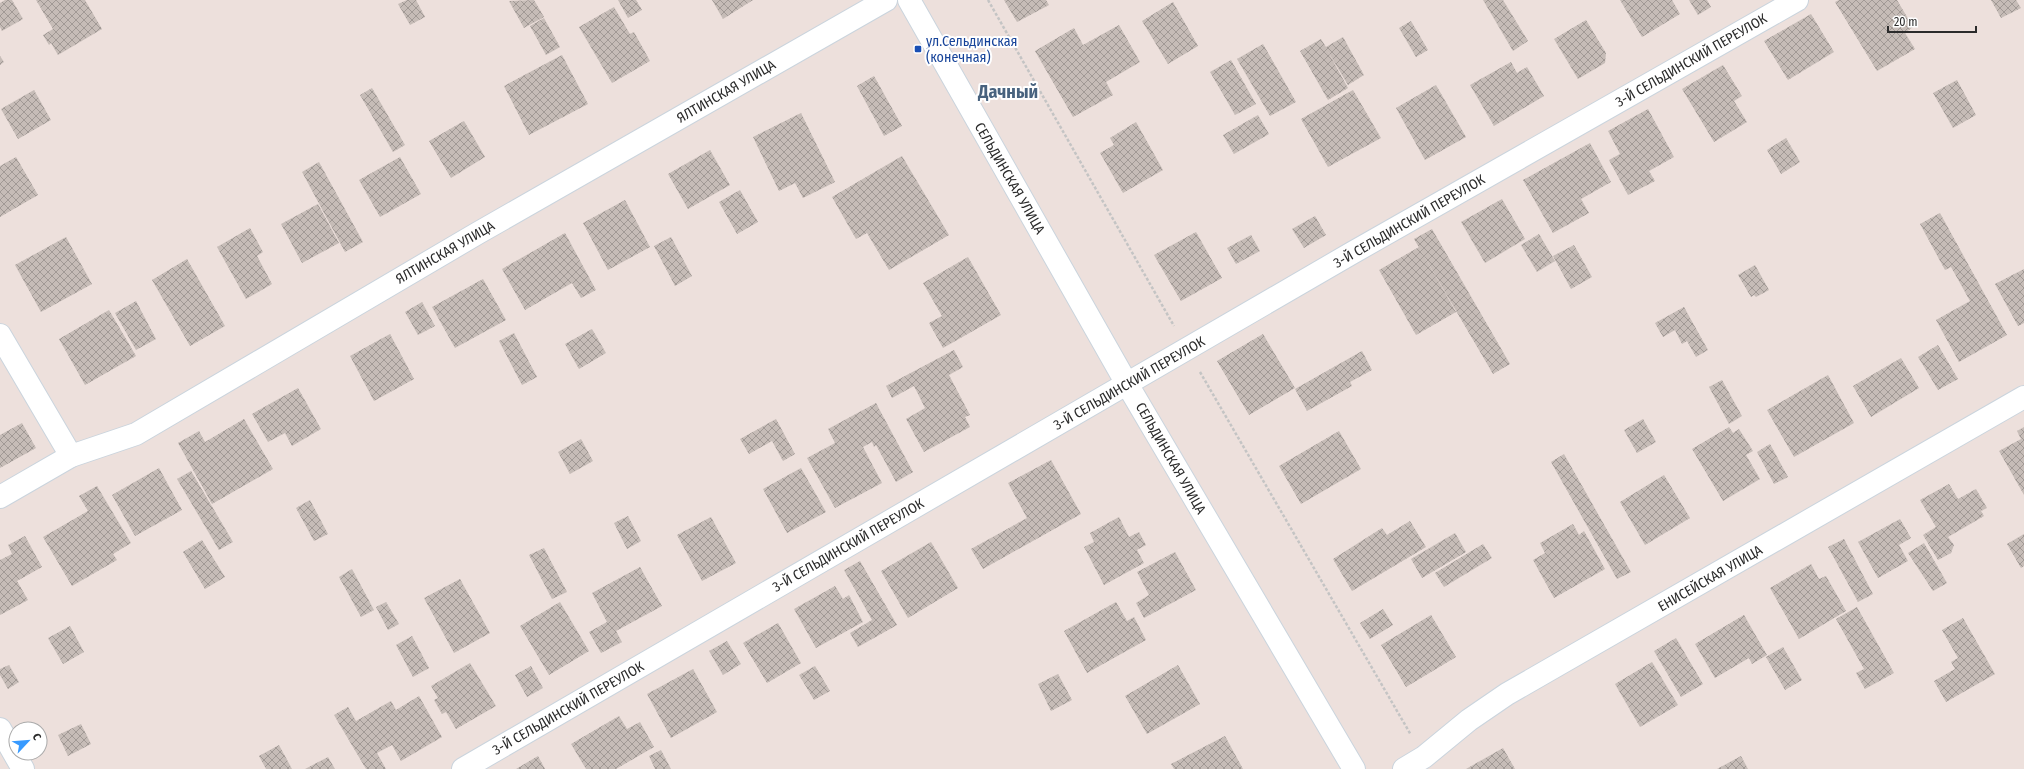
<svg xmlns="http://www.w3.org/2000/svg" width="2024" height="769" font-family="'Fira Sans Condensed',sans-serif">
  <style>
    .building { fill: url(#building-cross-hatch) }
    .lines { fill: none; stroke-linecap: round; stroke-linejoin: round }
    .minor-casing { stroke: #cad4dd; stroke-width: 24 }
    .path { stroke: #c4c4c4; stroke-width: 2.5; stroke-dasharray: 3 2; stroke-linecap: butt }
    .minor { stroke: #fff; stroke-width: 22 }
    .transit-dot { fill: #1a4fb4; stroke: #fff; stroke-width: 1.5 }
    .labels { text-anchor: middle; stroke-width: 4; stroke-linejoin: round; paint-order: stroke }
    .transit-label { font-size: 14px; fill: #164399; stroke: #fff; text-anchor: start }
    .street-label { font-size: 14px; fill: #2b2b2b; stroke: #fff }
    .district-label { font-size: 18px; font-weight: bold; fill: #48627e; stroke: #fff }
  </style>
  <defs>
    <pattern id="building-cross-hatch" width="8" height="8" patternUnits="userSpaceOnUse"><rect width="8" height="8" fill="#c6bcb7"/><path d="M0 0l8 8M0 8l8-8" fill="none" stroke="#a19995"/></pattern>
  </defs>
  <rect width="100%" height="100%" fill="#ede0dc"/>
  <g class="building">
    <polygon points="5,0 12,0 23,19 2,31 0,27 0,3"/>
    <polygon points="36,0 85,0 102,29 58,55 51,43 49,45 43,35 53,29"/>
    <polygon points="407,0 416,0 425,17 410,25 398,4"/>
    <polygon points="534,0 544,17 524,28 509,1"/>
    <polygon points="618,0 636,0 642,10 628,18"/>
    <polygon points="712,0 753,0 723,19"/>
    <polygon points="1004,0 1046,0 1049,5 1017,22"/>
    <polygon points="1483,0 1503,0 1528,41 1513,51"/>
    <polygon points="1620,0 1672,0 1680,14 1642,37"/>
    <polygon points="1689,0 1707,0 1711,7 1698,15"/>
    <polygon points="1839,0 1897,0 1913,27 1905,33 1915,49 1877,71 1835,2"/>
    <polygon points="1991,0 2016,0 2021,8 2001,18"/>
    <polygon points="1173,2 1198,46 1168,64 1142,21"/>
    <polygon points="614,7 630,34 634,32 650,61 612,83 579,27"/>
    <polygon points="1811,14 1834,52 1788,80 1764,41"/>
    <polygon points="544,18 560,47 546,55 530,26"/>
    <polygon points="1586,20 1606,53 1605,63 1578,79 1554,39"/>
    <polygon points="1411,21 1428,50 1416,57 1399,28"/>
    <polygon points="1119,25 1140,62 1106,82 1113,95 1073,117 1035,51 1074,28 1083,45"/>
    <polygon points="1343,37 1364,75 1348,85 1327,50 1348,88 1328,100 1300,51 1321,39 1326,47"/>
    <polygon points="1263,44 1296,102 1270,116 1237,59"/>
    <polygon points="562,55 588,104 529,135 504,86"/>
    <polygon points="0,56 4,62 0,65"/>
    <polygon points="1231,60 1256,104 1235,115 1210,72"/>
    <polygon points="1511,62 1517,73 1527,67 1544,96 1494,126 1470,85"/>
    <polygon points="1723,65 1742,96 1734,101 1747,122 1714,142 1682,89"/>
    <polygon points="874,76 902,126 884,136 857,86"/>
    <polygon points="1957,80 1976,115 1953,128 1933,93"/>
    <polygon points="1436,85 1466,137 1425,160 1396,108"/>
    <polygon points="372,88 405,145 393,152 360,95"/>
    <polygon points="34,90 51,120 18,139 1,109"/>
    <polygon points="1353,90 1381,138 1328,167 1301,119"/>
    <polygon points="1648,109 1674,157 1649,171 1655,181 1628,195 1609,160 1620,154 1608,131"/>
    <polygon points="801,113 835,182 803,198 795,183 779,191 753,137"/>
    <polygon points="1258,115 1269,134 1234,154 1223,135"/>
    <polygon points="464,121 485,157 451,178 429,141"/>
    <polygon points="1136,122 1163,170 1123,193 1100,153 1114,145 1110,138"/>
    <polygon points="1786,138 1800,162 1781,174 1767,150"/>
    <polygon points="1590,143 1611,182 1581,199 1589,213 1553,233 1523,180"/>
    <polygon points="710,150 730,185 688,209 668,174"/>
    <polygon points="902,156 949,235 889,270 867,233 856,239 832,197"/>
    <polygon points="16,157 38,195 0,217 0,166"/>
    <polygon points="400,157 421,194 380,217 359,180"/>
    <polygon points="319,162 363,242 345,252 302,172"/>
    <polygon points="740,190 758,222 737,234 719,202"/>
    <polygon points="1502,199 1525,239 1485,263 1461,222"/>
    <polygon points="625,200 650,247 608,270 583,223"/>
    <polygon points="318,204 339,243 302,263 281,224"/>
    <polygon points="1940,213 2007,335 1959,362 1936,320 1970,301 1951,267 1945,270 1920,224"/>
    <polygon points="1315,216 1326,235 1304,248 1292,229"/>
    <polygon points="250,228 263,252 257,256 272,284 246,299 217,247"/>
    <polygon points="1432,229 1510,364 1493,374 1414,239"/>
    <polygon points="1196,232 1222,278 1181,301 1154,255"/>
    <polygon points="565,233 596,290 581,298 572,283 525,310 502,269"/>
    <polygon points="1539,234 1555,261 1537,272 1521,245"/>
    <polygon points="1251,235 1260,251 1236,264 1227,248"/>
    <polygon points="66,237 92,284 41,312 15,265"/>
    <polygon points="671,237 692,276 675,286 654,246"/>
    <polygon points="1574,245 1592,277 1571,289 1553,256"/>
    <polygon points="1419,247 1456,312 1416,335 1379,270"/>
    <polygon points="968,257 1001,315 943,348 929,323 942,316 923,283"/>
    <polygon points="187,259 225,326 190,346 152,280"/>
    <polygon points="1755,265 1769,290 1756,297 1754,295 1751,297 1738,275"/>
    <polygon points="2024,269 2024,323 2018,326 1995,284"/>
    <polygon points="483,279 506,320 455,348 432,307"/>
    <polygon points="136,301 156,339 136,350 115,313"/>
    <polygon points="422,302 435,326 418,335 405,312"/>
    <polygon points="1684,307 1708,350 1696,357 1687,341 1682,344 1675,330 1663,337 1655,323"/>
    <polygon points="109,310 136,356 85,385 59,339"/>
    <polygon points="592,329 606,353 579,369 565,344"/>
    <polygon points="514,333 537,377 522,385 499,341"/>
    <polygon points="390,334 414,379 374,401 350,356"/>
    <polygon points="1263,334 1295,388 1249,415 1217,361"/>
    <polygon points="1938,345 1958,379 1938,390 1918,357"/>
    <polygon points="954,350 963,367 949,375 970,415 965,417 970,427 924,452 906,419 925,408 914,386 892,398 886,386"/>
    <polygon points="1362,351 1372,370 1350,382 1352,386 1307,411 1295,389"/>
    <polygon points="1901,358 1919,388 1871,417 1853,386"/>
    <polygon points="1828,375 1854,423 1794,457 1767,410"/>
    <polygon points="1722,380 1742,416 1729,424 1709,387"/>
    <polygon points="298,388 321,429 292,446 285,433 268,442 252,414"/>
    <polygon points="876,403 913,472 896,482 876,445 874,447 872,442 863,447 882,483 835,508 807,458 835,443 828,429"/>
    <polygon points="244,419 273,469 212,504 178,443 199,431 205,442"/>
    <polygon points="776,419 795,454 783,461 772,441 749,454 740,439"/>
    <polygon points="1643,419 1656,442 1637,453 1624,430"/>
    <polygon points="22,423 36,448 0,468 0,435"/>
    <polygon points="1729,427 1733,433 1739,429 1753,451 1746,455 1760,479 1723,501 1692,449"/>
    <polygon points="2024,427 2024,495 1999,451 2021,439 2017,431"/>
    <polygon points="1339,431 1361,469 1301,504 1279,466"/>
    <polygon points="581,439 593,461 570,474 558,452"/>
    <polygon points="1770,444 1788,477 1774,484 1757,452"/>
    <polygon points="1564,454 1631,572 1617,579 1551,462"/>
    <polygon points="1051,460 1081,514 983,569 971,549 1027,518 1008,483"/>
    <polygon points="159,468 182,510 135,536 112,495"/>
    <polygon points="801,468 826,512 787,533 763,489"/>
    <polygon points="191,471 233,542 219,550 177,479"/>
    <polygon points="1664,475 1690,518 1645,545 1620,502"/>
    <polygon points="1949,484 1958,499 1976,489 1987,508 1981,511 1984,516 1948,537 1954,545 1951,553 1938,560 1923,535 1936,527 1920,500"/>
    <polygon points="97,486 131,543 113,554 117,560 72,586 43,537 88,511 79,496"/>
    <polygon points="310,500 328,534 314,541 296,508"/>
    <polygon points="628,516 641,541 627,549 614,523"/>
    <polygon points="711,517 736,563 702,581 677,535"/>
    <polygon points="1119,517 1129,537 1139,532 1146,545 1137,550 1144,563 1104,585 1084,547 1094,542 1090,533"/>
    <polygon points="1900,519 1911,538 1899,545 1908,561 1878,578 1858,542"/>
    <polygon points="1410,521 1426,547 1352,591 1333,559 1382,528 1387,535"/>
    <polygon points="1573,524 1579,535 1584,531 1605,569 1554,598 1533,560 1545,553 1540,543"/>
    <polygon points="1455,533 1466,552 1422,578 1411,559"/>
    <polygon points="2024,534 2024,566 2021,568 2007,544"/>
    <polygon points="25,536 42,567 17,581 28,600 0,615 0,560 12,554 8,545"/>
    <polygon points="1844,539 1873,594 1858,602 1828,547"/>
    <polygon points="202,540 225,577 205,589 183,552"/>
    <polygon points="931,542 958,588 908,618 881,571"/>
    <polygon points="1924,543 1947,583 1933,591 1908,553"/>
    <polygon points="1483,544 1492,558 1444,587 1435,573"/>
    <polygon points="544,548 567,592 552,599 529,555"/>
    <polygon points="1175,552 1196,590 1144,618 1136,603 1149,595 1137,572"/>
    <polygon points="860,561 897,625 858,647 850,633 872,620 844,570"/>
    <polygon points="1811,564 1819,579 1826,576 1846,611 1799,639 1770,588"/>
    <polygon points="640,567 662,606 616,631 622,642 601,653 589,632 607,622 592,593"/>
    <polygon points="352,569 374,610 361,617 339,577"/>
    <polygon points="460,579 490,633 454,653 424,598"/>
    <polygon points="835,586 843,599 849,595 863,622 816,648 794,609"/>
    <polygon points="386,602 399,624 388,630 376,607"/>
    <polygon points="560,602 589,651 549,675 520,626"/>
    <polygon points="1116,602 1127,621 1134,617 1146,640 1087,673 1064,631"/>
    <polygon points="1857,607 1894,673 1865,689 1856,673 1864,669 1836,619"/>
    <polygon points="1383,609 1393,625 1370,639 1360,623"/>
    <polygon points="1431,615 1456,657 1406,687 1381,645"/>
    <polygon points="1744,615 1767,655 1752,664 1749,658 1715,678 1695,644"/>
    <polygon points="1963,618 1995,674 1946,702 1934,681 1955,669 1951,662 1958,658 1942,630"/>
    <polygon points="778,623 801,663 767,683 743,643"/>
    <polygon points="70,626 84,652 63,664 48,638"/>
    <polygon points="412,636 429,668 413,677 396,645"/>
    <polygon points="1676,638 1703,684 1681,697 1654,651"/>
    <polygon points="727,641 741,664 723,675 709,651"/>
    <polygon points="1783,647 1802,680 1785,690 1766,657"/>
    <polygon points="1652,662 1678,705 1640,727 1615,684"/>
    <polygon points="470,663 496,706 456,729 446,712 442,714 434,700 438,698 431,686"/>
    <polygon points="9,665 19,682 8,689 0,675 0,669"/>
    <polygon points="1178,665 1200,704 1147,734 1125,696"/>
    <polygon points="531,666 543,688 527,697 515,675"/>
    <polygon points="815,666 830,691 814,700 799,675"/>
    <polygon points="693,669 717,712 671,738 647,694"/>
    <polygon points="1058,674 1072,700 1051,711 1038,684"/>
    <polygon points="419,696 442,737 401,761 392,745 377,753 386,769 366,769 334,715 348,707 356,721 391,701 396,710"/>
    <polygon points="619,716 627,729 640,722 654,747 616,769 586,769 571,744"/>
    <polygon points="81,724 91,744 68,756 58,735"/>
    <polygon points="1225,736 1243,769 1174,769 1171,764"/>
    <polygon points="279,745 292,769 266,769 259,756"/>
    <polygon points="1503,748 1515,769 1466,769"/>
    <polygon points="661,750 671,769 655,769 649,756"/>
    <polygon points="538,756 545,769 516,769"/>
    <polygon points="1741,756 1748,769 1717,769"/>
    <polygon points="328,757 335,769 305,769"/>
  </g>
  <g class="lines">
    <g class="minor-casing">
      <g id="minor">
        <polyline points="909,0 1127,384 1354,769"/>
        <polyline points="0,335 71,456"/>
        <polyline points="0,497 71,456 136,434 478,233 886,0"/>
        <polyline points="0,729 23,769"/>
        <polyline points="463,769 1352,253 1797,0"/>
        <polyline points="1404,769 1424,757 1469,720 1507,694 2024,397"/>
      </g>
    </g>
    <g class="path">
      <polyline points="988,0 1174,326"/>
      <polyline points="1200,372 1411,735"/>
    </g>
    <use href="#minor" class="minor"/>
  </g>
  <rect class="transit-dot" x="914" y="45" width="8" height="8" rx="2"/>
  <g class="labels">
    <g class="transit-label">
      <text x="926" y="46">ул.Сельдинская<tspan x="926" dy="16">(конечная)</tspan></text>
    </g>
    <g class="street-label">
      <text transform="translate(1691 60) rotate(-30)" y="5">3-Й СЕЛЬДИНСКИЙ ПЕРЕУЛОК</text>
      <text transform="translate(726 91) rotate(-30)" y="5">ЯЛТИНСКАЯ УЛИЦА</text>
      <text transform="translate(1010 178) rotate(60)" y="5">СЕЛЬДИНСКАЯ УЛИЦА</text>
      <text transform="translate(1409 221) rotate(-30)" y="5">3-Й СЕЛЬДИНСКИЙ ПЕРЕУЛОК</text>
      <text transform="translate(445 252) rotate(-30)" y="5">ЯЛТИНСКАЯ УЛИЦА</text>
      <text transform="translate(1129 383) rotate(-30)" y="5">3-Й СЕЛЬДИНСКИЙ ПЕРЕУЛОК</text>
      <text transform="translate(1171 458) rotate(60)" y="5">СЕЛЬДИНСКАЯ УЛИЦА</text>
      <text transform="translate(848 545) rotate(-30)" y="5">3-Й СЕЛЬДИНСКИЙ ПЕРЕУЛОК</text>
      <text transform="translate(1710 578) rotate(-30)" y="5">ЕНИСЕЙСКАЯ УЛИЦА</text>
      <text transform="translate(568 708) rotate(-30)" y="5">3-Й СЕЛЬДИНСКИЙ ПЕРЕУЛОК</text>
    </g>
    <g class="district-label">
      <text x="1008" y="98">Дачный</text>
    </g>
  </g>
  <g transform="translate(28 741) rotate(64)"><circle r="19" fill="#ffffff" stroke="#aaaaaa"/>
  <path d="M0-3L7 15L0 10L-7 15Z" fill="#379aff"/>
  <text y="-6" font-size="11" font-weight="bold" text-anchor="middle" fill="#2b2b2b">С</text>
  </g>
  <path d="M1888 26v6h88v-6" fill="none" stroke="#2b2b2b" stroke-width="2"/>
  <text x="1894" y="26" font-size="12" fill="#2b2b2b" stroke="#ffffff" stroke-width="3" paint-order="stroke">20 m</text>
</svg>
